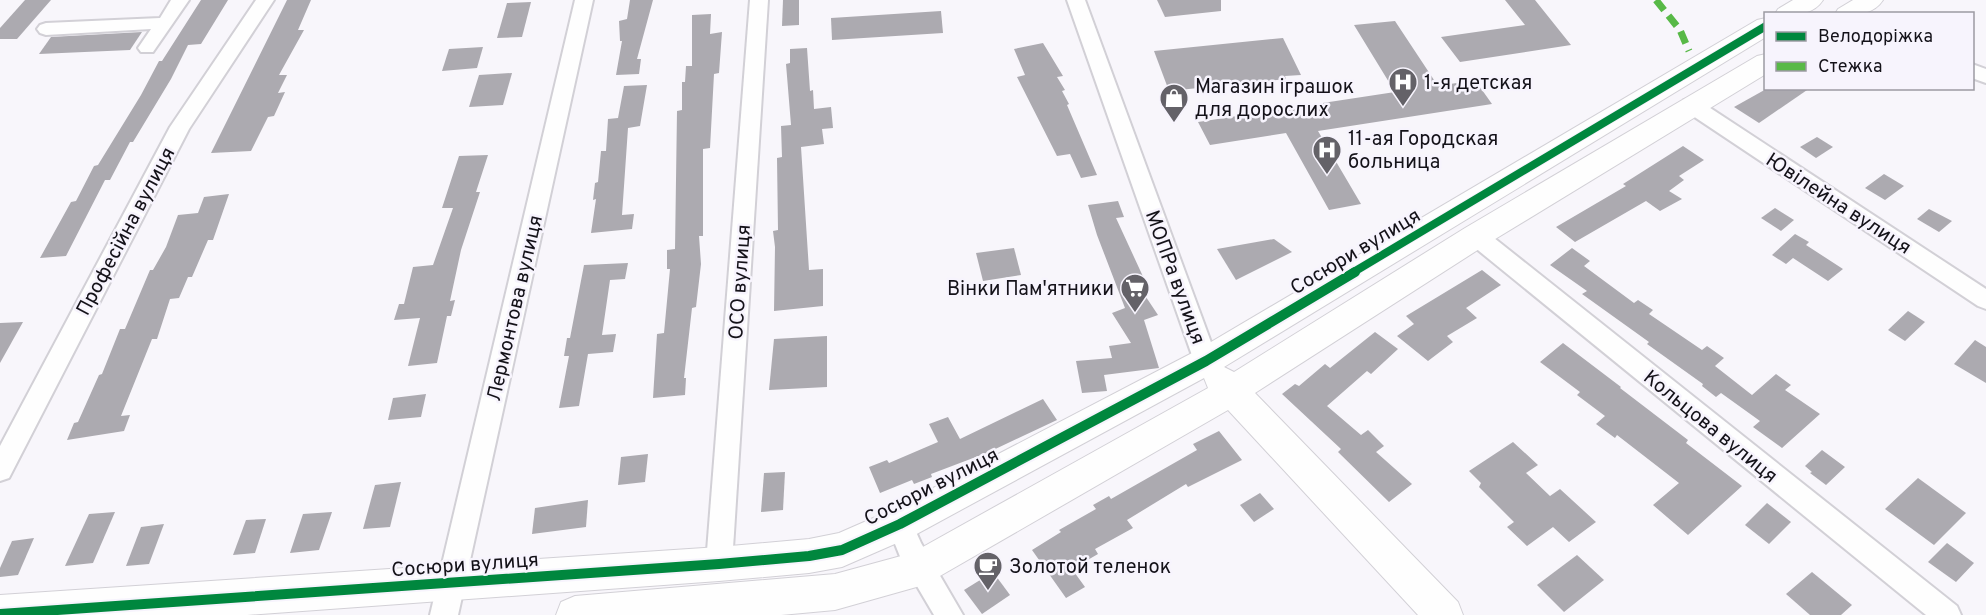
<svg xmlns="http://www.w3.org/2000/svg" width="1986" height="615" font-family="Overpass,sans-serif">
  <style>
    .building { fill: #acaab0 }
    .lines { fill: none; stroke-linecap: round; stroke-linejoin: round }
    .street-casing { stroke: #d2d0d6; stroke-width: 4 }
    .secondary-casing { stroke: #d2d0d6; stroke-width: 2 }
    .street { fill: #fefefe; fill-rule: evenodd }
    .secondary { fill: #fefefe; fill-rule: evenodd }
    .quiet { stroke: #58b947; stroke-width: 7; stroke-dasharray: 13 7; stroke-linecap: butt }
    .cycleway-far1-casing { stroke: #f7f4fd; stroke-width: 10 }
    .cycleway-casing { stroke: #f7f4fd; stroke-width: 14 }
    .cycleway-far1 { stroke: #00873e; stroke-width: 8 }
    .cycleway { stroke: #00873e; stroke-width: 10 }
    .labels { text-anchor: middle; stroke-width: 5; stroke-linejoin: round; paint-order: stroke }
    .poi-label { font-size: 20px; fill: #141219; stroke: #f7f4fd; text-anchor: start }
    .street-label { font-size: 20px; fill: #141219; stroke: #f7f4fd }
  </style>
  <rect width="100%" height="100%" fill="#f8f6fb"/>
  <g class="building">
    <polygon points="25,0 51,0 17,39 0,39 0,28"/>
    <polygon points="201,0 228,0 201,44 188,45 171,79 133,142 130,142 110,180 105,180 66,256 40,258 71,202 76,201 94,166 98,165 141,95 159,61 162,61"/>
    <polygon points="287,0 311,0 298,30 304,30 279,75 287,75 278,93 285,92 274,116 268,117 251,151 211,153"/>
    <polygon points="630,0 653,0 637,59 641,59 639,74 616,75 622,41 620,41 619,21 627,19"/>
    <polygon points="783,0 799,0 799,25 782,26"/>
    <polygon points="1157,0 1221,0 1221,11 1165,17"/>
    <polygon points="1505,0 1535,0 1571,45 1460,62 1441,37 1525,25"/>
    <polygon points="531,2 522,37 497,38 507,3"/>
    <polygon points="941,11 943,33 832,40 831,18"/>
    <polygon points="711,14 710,34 722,32 719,73 714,74 710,148 703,149 703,236 699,236 701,264 696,307 692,308 684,378 686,378 685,395 653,398 657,334 664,333 670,269 667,269 667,250 675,249 677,111 682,110 682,82 685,82 686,66 692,66 692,15"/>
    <polygon points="1395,21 1438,86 1475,80 1492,104 1318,131 1361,204 1329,210 1286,133 1210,145 1198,122 1395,92 1354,25"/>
    <polygon points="142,32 130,50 39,54 51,37"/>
    <polygon points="1283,38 1301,75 1285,76 1286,79 1169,91 1154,51"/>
    <polygon points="1043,43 1063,76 1057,77 1065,90 1062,91 1069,104 1067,105 1097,175 1081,178 1070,154 1057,156 1017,77 1025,75 1014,49"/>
    <polygon points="483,47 477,68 442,71 449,49"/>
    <polygon points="807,48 810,91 813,90 814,109 831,107 833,128 822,129 824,144 801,147 809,270 823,269 823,306 774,311 775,247 773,231 778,230 777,158 782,157 781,126 791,125 786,64 790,63 790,49"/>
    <polygon points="512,73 503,105 469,107 479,75"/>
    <polygon points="647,85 640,126 628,128 622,215 634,214 632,229 591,233 596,199 593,200 595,183 598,182 601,151 606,151 608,119 618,118 624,86"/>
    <polygon points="1768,88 1810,88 1759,123 1734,107"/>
    <polygon points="1817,137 1833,147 1816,158 1800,147"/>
    <polygon points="1683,146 1704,160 1679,176 1684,180 1669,191 1682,199 1660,211 1646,201 1575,242 1556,227 1626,186 1623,184"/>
    <polygon points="488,155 476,192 480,192 461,250 450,301 455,300 451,316 447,316 437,363 408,366 420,318 394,320 399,304 404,304 413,267 433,265 453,208 442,208 459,156"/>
    <polygon points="1884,174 1904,186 1885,200 1865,188"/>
    <polygon points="229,194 213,240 208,240 192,277 188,277 179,298 170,299 157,339 152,339 121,416 130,415 124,431 67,440 74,423 78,422 99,375 102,374 120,329 125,329 150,270 153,270 166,247 178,215 198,213 204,197"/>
    <polygon points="1118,201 1124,217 1116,218 1146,283 1138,285 1158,315 1144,320 1159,368 1104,375 1107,391 1082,393 1076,361 1112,358 1109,346 1131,343 1112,313 1125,308 1097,235 1088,205"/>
    <polygon points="1775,208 1794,220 1781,231 1761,218"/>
    <polygon points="1929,209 1952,221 1939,232 1917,219"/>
    <polygon points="1795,234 1809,242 1806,245 1843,269 1828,281 1793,258 1786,264 1772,255"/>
    <polygon points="1274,239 1292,252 1236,280 1217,249"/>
    <polygon points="1014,248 1021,275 983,281 976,253"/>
    <polygon points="1572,248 1590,261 1584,266 1634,303 1638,300 1653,310 1649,314 1702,350 1707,346 1724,358 1715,366 1752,395 1776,374 1791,385 1785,390 1820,414 1782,448 1753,427 1760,421 1721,393 1716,397 1702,386 1703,384 1647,344 1649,342 1582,294 1587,291 1550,265"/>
    <polygon points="628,263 625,279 610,280 602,335 616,334 613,352 588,354 579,406 559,408 569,356 564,356 567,338 570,338 584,265"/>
    <polygon points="1482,270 1501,285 1466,308 1477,318 1447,336 1453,342 1428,361 1397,336 1414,324 1406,316"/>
    <polygon points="1908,311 1925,322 1905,341 1888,330"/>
    <polygon points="23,322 0,363 0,323"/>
    <polygon points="1375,332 1398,349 1371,374 1367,371 1327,406 1361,435 1368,430 1384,446 1376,452 1412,484 1389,502 1338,452 1341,449 1282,394 1295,384 1299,386 1325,364 1330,368"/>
    <polygon points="827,336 827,387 769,390 774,339"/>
    <polygon points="1975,340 1986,347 1986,383 1954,364"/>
    <polygon points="1563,343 1621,387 1620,388 1688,440 1686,443 1742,486 1688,535 1653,505 1679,483 1617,435 1615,438 1596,424 1605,416 1577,395 1580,392 1540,362"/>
    <polygon points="426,394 421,417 388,420 393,398"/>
    <polygon points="1043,399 1057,420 989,452 931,474 932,477 914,484 912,480 880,493 869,467 887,460 889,463 938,442 929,424 948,417 960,439"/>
    <polygon points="1219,431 1242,460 1188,487 1186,484 1127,520 1133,528 1095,549 1098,554 1072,569 1085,587 1066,598 1032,550 1061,532 1059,530 1096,509 1093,505 1109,496 1111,499 1197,450 1193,444"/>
    <polygon points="1513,442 1538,465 1526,473 1550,496 1560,489 1596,522 1569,542 1553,527 1527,546 1507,527 1514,522 1479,487 1481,483 1469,471"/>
    <polygon points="1822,450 1845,467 1826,485 1810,473 1812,472 1805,466"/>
    <polygon points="648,454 645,482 618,485 621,457"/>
    <polygon points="785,472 783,510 761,512 764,473"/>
    <polygon points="1918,478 1966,513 1934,545 1885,509"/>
    <polygon points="401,482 390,527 363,529 375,485"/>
    <polygon points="1260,493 1274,509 1254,522 1240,505"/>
    <polygon points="588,500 586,527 532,534 535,508"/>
    <polygon points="1767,503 1791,522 1769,544 1745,525"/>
    <polygon points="115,512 93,563 65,566 89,514"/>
    <polygon points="332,512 319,550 290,553 303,514"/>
    <polygon points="266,519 255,553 233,555 246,520"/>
    <polygon points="164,524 149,564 126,566 141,527"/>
    <polygon points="34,538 18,575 0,577 0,568 12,541"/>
    <polygon points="1947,543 1974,563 1956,582 1928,562"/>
    <polygon points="1577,555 1604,580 1564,612 1537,585"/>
    <polygon points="993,572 1010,595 982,614 964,590"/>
    <polygon points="1812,572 1852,605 1841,615 1810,615 1786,594"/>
  </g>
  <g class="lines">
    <g class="street-casing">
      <g id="street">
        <polygon points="171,0 189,0 153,52 141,52 138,48 151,29 46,35 40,33 37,29 40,25 46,23 160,18"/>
        <polygon points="256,0 274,0 189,129 9,478 0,481 0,446 170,127"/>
        <polygon points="575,0 593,0 458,615 430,615"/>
        <polygon points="750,0 768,0 732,564 728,573 719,576 710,573 706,564"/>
        <path d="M 1067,0 L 1085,0 L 1216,356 L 1228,373 L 1224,380 C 1209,385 1201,374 1194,361 Z"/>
        <polygon points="1972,64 1986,69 1986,83 1972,78"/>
        <polygon points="1691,99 1698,100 1986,289 1986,309 1978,306 1684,110 1681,105 1684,100"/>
        <polygon points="1476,228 1484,230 1957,606 1961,615 1926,615 1468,242 1465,236 1468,230"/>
        <polygon points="900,512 909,516 921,543 963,615 934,615 901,559 887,524 891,516"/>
      </g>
    </g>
    <g class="secondary-casing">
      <g id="secondary">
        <path d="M 1793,0 L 1823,0 C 1812,17 1793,14 1775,14 L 1778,9 Z"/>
        <path d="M 1853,0 L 1883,0 C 1872,17 1853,14 1835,14 L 1838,9 Z"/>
        <polygon points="1766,18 1766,37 1224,367 1234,372 1465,228 1757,56 1766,54 1766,74 1487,244 1255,393 1458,602 1463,615 1418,615 1228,410 933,580 920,586 835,610 781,615 556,615 561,602 575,596 835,574 912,553 1208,388 1204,378 913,536 842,567 809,573 719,581 247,615 0,615 0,595 719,547 809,539 839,533 887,512 1194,352 1757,20"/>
      </g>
    </g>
    <use href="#street" class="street"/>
    <use href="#secondary" class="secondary"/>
    <polyline class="quiet" points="1656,0 1680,30 1689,51"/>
    <g class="cycleway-far1-casing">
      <polyline id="cycleway-far1" points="1352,273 1766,26"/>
    </g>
    <g class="cycleway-casing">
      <polyline id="cycleway" points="0,614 719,564 809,556 842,550 900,524 1206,361 1355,272"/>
    </g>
    <use href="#cycleway-far1" class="cycleway-far1"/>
    <use href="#cycleway" class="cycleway"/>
  </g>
  <defs>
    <g id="hospital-pin" transform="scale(1.5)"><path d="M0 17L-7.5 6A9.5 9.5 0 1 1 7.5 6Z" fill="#646268" stroke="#f7f4fd"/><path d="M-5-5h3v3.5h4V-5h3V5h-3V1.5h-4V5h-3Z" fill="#fff"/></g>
    <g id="shop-pin" transform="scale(1.5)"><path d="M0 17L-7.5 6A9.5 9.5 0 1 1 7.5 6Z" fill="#646268" stroke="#f7f4fd"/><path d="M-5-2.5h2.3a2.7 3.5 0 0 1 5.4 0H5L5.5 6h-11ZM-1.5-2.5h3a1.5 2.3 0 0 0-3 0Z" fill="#fff"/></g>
    <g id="supermarket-pin" transform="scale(1.5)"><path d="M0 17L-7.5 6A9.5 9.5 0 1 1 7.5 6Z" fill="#646268" stroke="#f7f4fd"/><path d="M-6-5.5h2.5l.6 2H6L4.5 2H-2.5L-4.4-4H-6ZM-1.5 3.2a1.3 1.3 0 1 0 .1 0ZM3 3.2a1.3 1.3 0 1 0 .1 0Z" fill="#fff"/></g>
    <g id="cafe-pin" transform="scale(1.5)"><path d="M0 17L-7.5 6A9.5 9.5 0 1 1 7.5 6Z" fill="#646268" stroke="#f7f4fd"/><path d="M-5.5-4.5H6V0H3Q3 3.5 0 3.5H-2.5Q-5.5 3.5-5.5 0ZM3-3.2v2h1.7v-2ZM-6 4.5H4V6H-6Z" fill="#fff"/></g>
  </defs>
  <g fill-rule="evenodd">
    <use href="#hospital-pin" x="1403" y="82"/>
    <use href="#shop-pin" x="1174" y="98"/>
    <use href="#hospital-pin" x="1327" y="150"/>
    <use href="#supermarket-pin" x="1135" y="288"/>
    <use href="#cafe-pin" x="988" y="566"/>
  </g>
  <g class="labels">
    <g class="poi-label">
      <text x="1424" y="89">1-я детская</text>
      <text x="1195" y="93">Магазин іграшок<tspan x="1195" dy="23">для дорослих</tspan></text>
      <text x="1348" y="145">11-ая Городская<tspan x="1348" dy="23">больница</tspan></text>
      <text x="1114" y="295" text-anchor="end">Вінки Пам'ятники</text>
      <text x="1009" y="573">Золотой теленок</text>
    </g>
    <g class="street-label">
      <text transform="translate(1839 203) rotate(33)" y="7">Ювілейна вулиця</text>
      <text transform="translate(125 231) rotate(-62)" y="7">Професійна вулиця</text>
      <text transform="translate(1355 251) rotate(-31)" y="7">Сосюри вулиця</text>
      <text transform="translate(1176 277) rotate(70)" y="7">МОПРа вулиця</text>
      <text transform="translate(739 282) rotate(-86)" y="7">ОСО вулиця</text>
      <text transform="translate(514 308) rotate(-77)" y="7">Лермонтова вулиця</text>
      <text transform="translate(1711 426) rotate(39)" y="7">Кольцова вулиця</text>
      <text transform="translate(931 486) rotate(-27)" y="7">Сосюри вулиця</text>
      <text transform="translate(465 564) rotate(-4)" y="7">Сосюри вулиця</text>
    </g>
  </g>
  <rect x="1764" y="12" width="210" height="78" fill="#f7f4fd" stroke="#9c9aa2" stroke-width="1.5"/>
  <rect x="1776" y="32" width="30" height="9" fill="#00873e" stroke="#9c9aa2" stroke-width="1.5"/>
  <text x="1818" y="42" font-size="18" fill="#141219">Велодоріжка</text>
  <rect x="1776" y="62" width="30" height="9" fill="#58b947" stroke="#9c9aa2" stroke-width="1.5"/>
  <text x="1818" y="72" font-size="18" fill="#141219">Стежка</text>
</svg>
